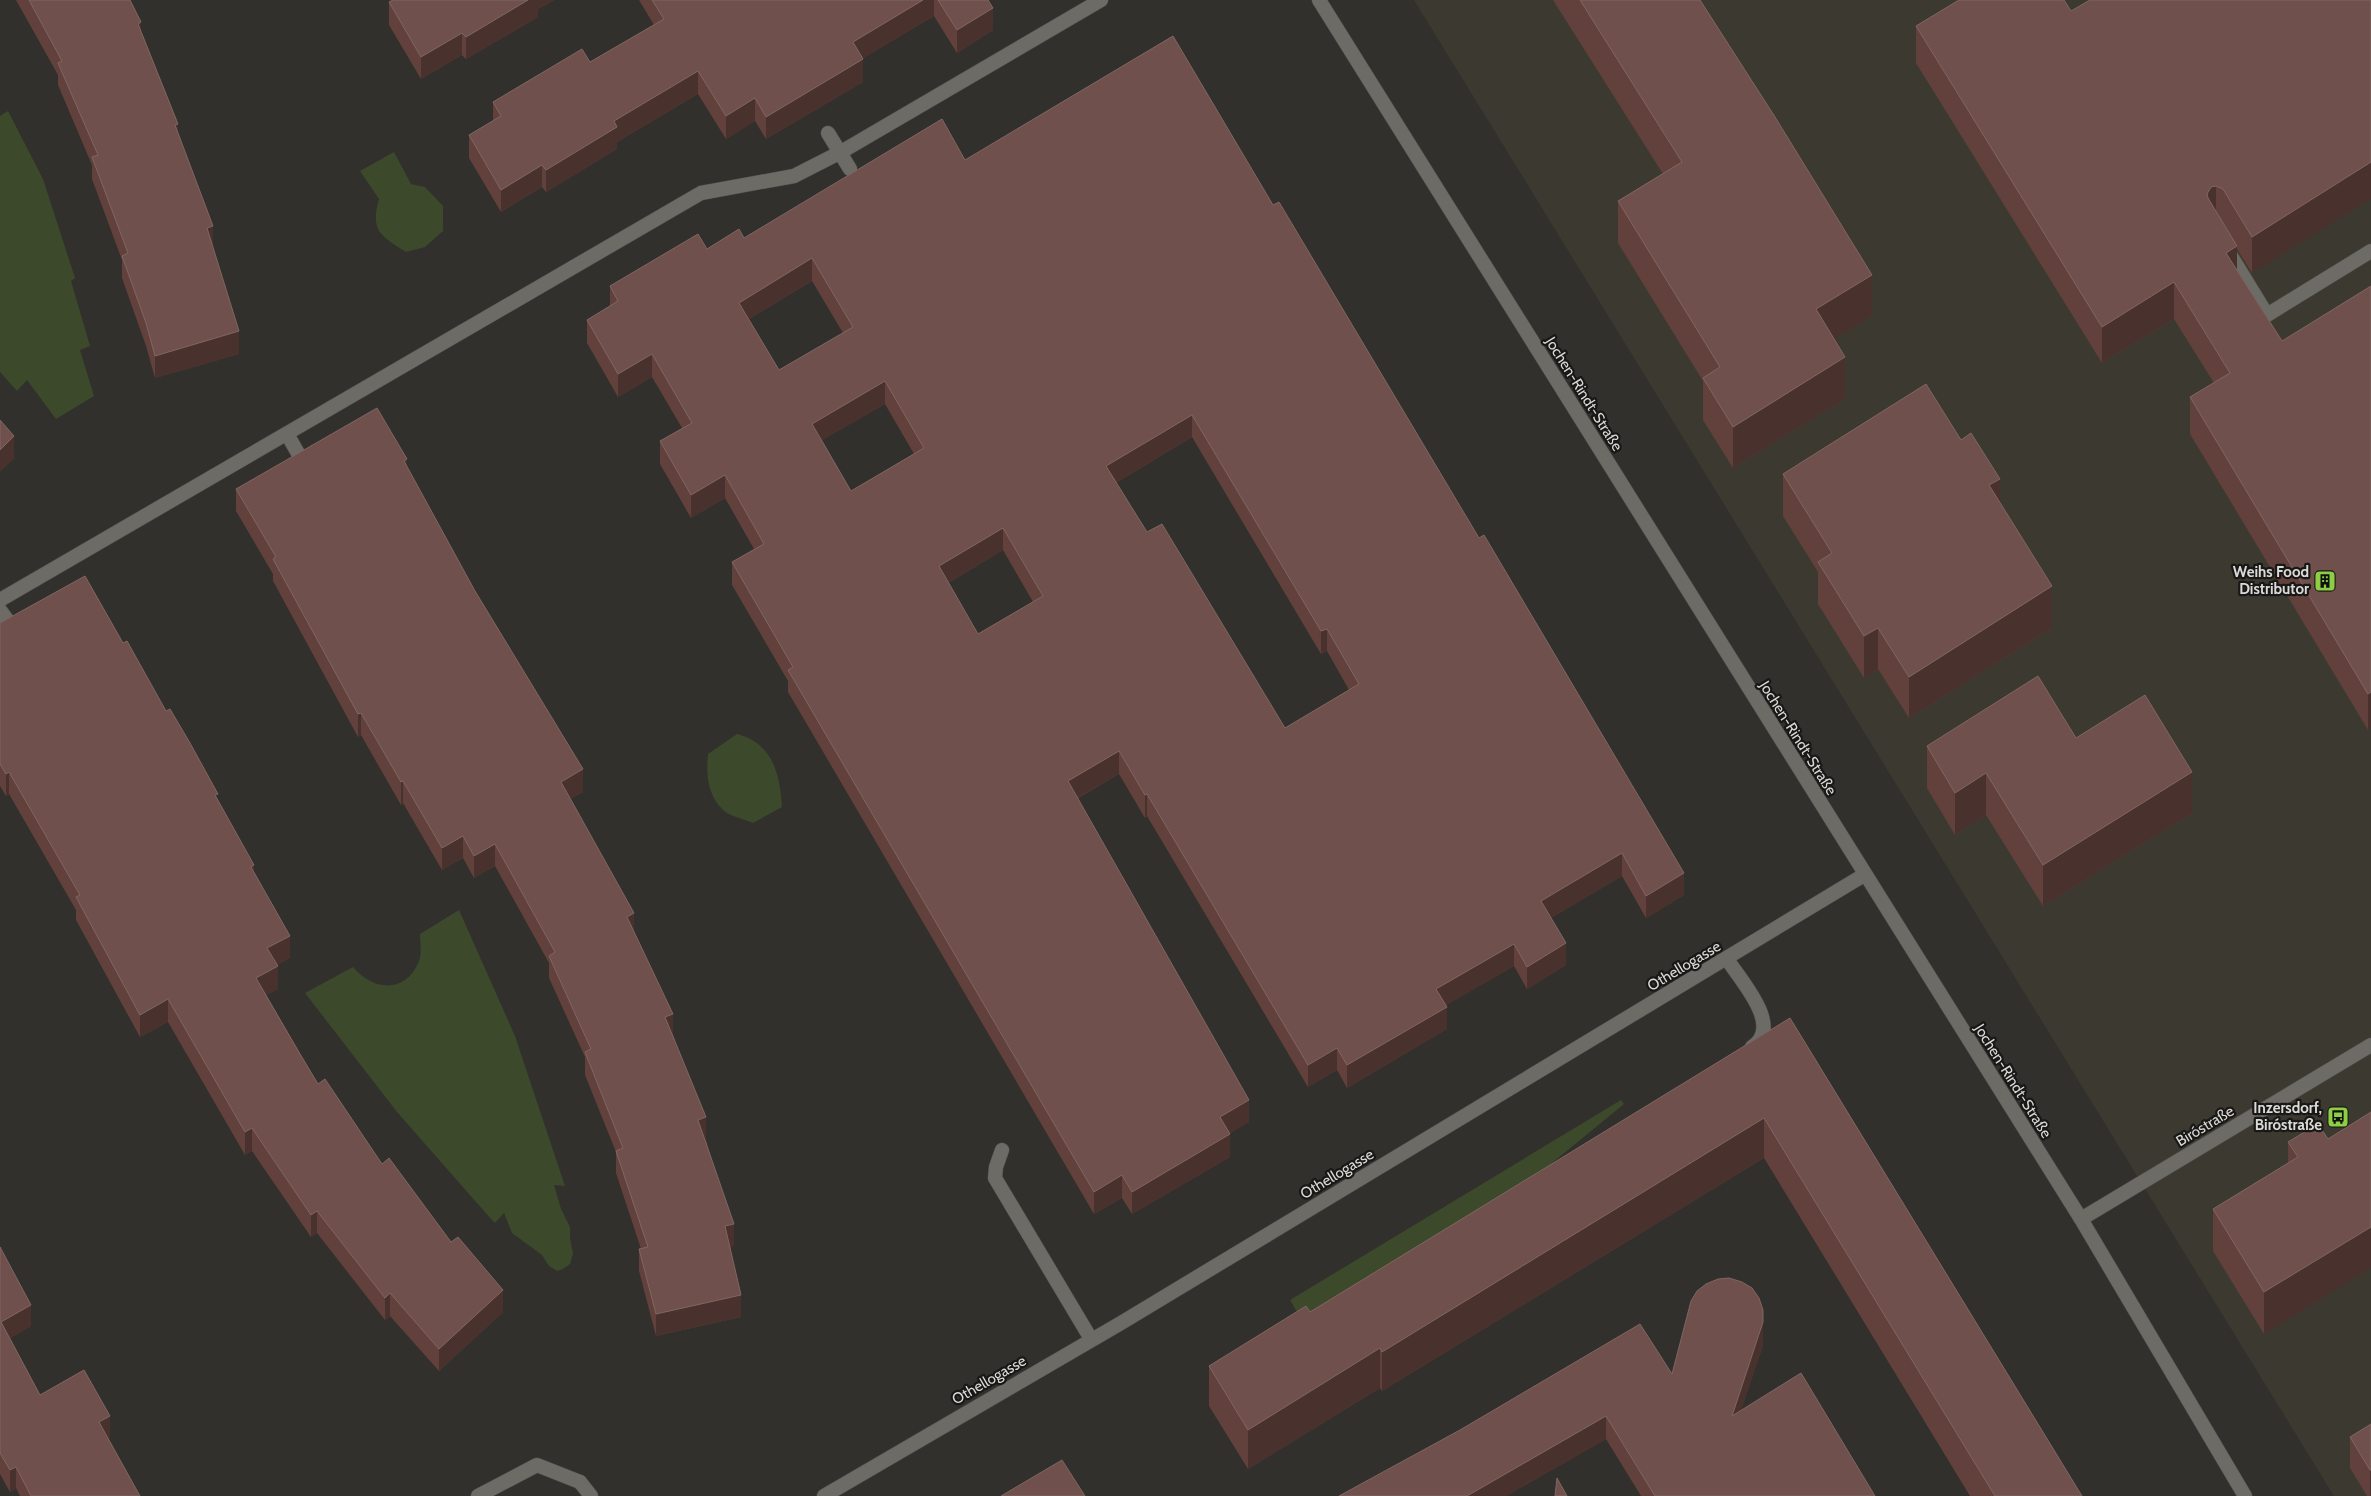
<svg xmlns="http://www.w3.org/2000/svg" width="2371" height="1496" font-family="Cabin,sans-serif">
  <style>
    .built { fill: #3c3a30 }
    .green { fill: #3c492a }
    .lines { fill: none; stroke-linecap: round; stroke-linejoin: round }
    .service-casing { stroke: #4f4e4b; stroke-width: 15 }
    .minor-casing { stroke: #4f4e4b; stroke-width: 15 }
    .service { stroke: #6c6b66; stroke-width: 14 }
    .minor { stroke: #6c6b66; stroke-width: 14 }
    .wall { fill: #62403c; fill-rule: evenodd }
    .shaded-wall { fill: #49322e }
    .building { fill: #6f504c; stroke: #806662; fill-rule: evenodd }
    .labels { text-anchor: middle; stroke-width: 4.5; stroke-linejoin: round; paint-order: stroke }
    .street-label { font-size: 15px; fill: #dadad7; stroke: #191816 }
    .poi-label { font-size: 15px; font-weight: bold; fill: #dadad7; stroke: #191816; text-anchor: end }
  </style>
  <rect width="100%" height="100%" fill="#31302c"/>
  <polygon class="built" points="1414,0 2371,0 2371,1496 2334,1496"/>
  <g class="green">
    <polygon points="8,111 43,179 75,278 71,281 90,346 80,350 94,396 56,419 27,380 17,391 0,372 0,116"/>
    <path d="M 394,152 L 411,184 L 425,187 L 443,206 L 443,231 L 425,247 L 406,252 C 380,236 370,230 379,199 L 360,171 Z"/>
    <path d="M 737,734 C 773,743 780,775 782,807 L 753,823 C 744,819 729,816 723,810 C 707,794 706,774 708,754 Z"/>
    <path d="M 459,910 L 515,1036 L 565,1186 L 554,1185 L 561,1209 L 570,1227 L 570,1238 L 573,1254 L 570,1264 L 563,1269 L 557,1271 L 549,1266 L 542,1255 L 512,1233 L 504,1213 L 495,1223 L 491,1219 L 397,1112 L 305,993 L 353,967 C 373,991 406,994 419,961 C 422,954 420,942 420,934 Z"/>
    <polygon points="1621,1100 1624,1104 1546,1168 1305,1326 1290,1300"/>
  </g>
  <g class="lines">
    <g class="service-casing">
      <g id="service">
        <polyline points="828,133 850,169"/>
        <polyline points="2228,251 2267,315 2371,251"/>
        <polyline points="287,434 303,462"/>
        <polyline points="0,600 701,193 794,176 841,152 1101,0"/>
        <polyline points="0,610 8,621"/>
        <path d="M 1727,959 C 1741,981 1784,1027 1752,1047"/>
        <polyline points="1002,1150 996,1167 995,1178 1091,1339"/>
        <polyline points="478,1496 537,1465 580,1482"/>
      </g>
    </g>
    <g class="minor-casing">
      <g id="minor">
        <polyline points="1319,0 2081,1219 2245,1496"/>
        <polyline points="2081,1219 2371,1045"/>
        <polyline points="580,1482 591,1496"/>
        <polyline points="824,1496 1121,1323 1864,875"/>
      </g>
    </g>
    <use href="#service" class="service"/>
    <use href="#minor" class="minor"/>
  </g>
  <g class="wall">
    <polygon points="16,0 130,0 178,134 213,247 239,354 155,378 146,346 122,278 122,260 92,179 92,165 58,85 58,75"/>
    <polygon points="393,0 554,0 538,9 538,17 466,59 462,55 421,79 389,25 389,2"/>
    <polygon points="639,0 988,0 993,30 957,53 934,16 863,58 863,82 766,139 755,121 726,139 698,94 617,142 617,149 546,192 542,187 501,212 469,158 469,135 493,121 493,102 590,62 654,25"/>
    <polygon points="1553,0 1700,0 1872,316 1834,339 1845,399 1733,468 1703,420 1703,381 1618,243 1618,201 1663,174"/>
    <polygon points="2371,0 2252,273 2237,249 2237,270 2282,341 2371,286 2368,730 2190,434 2190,397 2214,383 2174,319 2102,363 1916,63 1916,26 2071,11"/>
    <path d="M 965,160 L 1684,895 L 1646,918 L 1622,876 L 1551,918 L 1566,965 L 1527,989 L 1514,966 L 1446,1005 L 1447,1029 L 1347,1088 L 1337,1070 L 1308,1087 L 1147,816 L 1145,818 L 1119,774 L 1078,798 L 1249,1122 L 1230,1133 L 1230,1157 L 1132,1214 L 1122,1198 L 1094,1214 L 788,692 L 788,681 L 732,585 L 732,562 L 754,549 L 725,498 L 691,518 L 660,464 L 660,441 L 682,428 L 652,377 L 618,397 L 587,343 L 587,320 L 610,306 L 610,286 L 707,249 L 744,238 ZM 812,281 L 843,333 L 779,370 L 749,319 ZM 885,404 L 914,454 L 851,491 L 822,440 ZM 1192,437 L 1321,654 L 1327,651 L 1349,690 L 1285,728 L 1147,532 L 1116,483 ZM 1003,550 L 1033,602 L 978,634 L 948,583 Z"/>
    <polygon points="407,468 583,792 570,799 634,933 673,1035 706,1140 734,1246 730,1247 741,1317 656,1336 639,1271 639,1249 641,1249 616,1173 616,1152 585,1075 585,1057 549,978 549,963 495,866 474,878 463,858 442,870 403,803 401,805 361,735 358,737 273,581 273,574 236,511 236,489"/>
    <polygon points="1783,474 2000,502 2052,628 1909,718 1878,669 1864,678 1818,604 1818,572 1783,516"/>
    <polygon points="0,623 123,643 166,711 218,800 254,873 290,958 277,965 278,989 266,995 318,1084 382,1164 451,1242 503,1312 439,1371 390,1316 385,1320 317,1233 311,1237 252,1151 245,1155 168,1022 140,1037 76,920 76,910 9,794 6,796 0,786"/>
    <polygon points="2076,738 2192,813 2043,906 1986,815 1955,835 1927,788 1927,746"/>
    <polygon points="1790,1018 2082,1496 1970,1496 1764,1158 1382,1391 1380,1388 1248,1469 1209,1406 1209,1366 1310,1312"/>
    <polygon points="2318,1124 2264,1334 2213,1251 2213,1209 2288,1163 2288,1142"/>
    <polygon points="0,1246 31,1326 10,1338 40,1395 110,1437 108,1438 140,1496 20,1496 16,1488 10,1492 0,1474"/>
    <polygon points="1763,1345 1741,1410 1875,1496 1641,1496 1606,1439 1506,1496 1339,1496 1672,1374"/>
    <polygon points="2371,1424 2371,1496 2367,1496 2350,1468 2350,1437"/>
  </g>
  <g class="shaded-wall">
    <polygon points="528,0 554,0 538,9 538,17 466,59 466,37"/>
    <polygon points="923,0 934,0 934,16 853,64 853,42"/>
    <polygon points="993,8 993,30 957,53 957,30"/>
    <polygon points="141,22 141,45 138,24"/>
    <polygon points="462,33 462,55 421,79 421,57"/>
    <polygon points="863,59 863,82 766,139 766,117"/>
    <polygon points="698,71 698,94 617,142 617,149 546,192 546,170 614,121"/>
    <polygon points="755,98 755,121 726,139 726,116"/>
    <polygon points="178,124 178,146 175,125"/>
    <polygon points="2371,162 2371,199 2252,273 2252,237"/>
    <polygon points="542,165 542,187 501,212 501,190"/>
    <polygon points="2216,186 2216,222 2207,194 2211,187"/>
    <polygon points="213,226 213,249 207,228"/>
    <polygon points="2237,246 2237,283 2226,253"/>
    <polygon points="812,258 812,281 739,325 739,303"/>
    <polygon points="1872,275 1872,316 1816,351 1816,309"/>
    <polygon points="2174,282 2174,319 2102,363 2102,327"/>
    <polygon points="239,331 239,354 155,378 155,356"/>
    <polygon points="652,354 652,377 618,397 618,374"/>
    <polygon points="1845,357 1845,399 1733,468 1733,427"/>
    <polygon points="885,381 885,404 812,446 812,424"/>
    <polygon points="1192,415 1192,437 1106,489 1106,466"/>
    <polygon points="14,436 14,459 0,472 0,450"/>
    <polygon points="407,459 407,482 404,461"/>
    <polygon points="725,475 725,498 691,518 691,495"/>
    <polygon points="2000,479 2000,521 1989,485"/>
    <polygon points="1003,528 1003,550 939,588 939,566"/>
    <polygon points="2052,586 2052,628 1909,718 1909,677"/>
    <polygon points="1878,628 1878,669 1864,678 1864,636"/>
    <polygon points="1327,629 1327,651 1321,654 1321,631"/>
    <polygon points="2371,692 2371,728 2368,730 2368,694"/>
    <polygon points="361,713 361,735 358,737 358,714"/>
    <polygon points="1119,751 1119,774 1068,803 1068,781"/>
    <polygon points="583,769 583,792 561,804 561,782"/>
    <polygon points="9,772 9,794 6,796 6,774"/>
    <polygon points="2192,772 2192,813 2043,906 2043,865"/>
    <polygon points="1986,773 1986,815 1955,835 1955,793"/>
    <polygon points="403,781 403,803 401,805 401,782"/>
    <polygon points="1147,794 1147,816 1145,818 1145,795"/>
    <polygon points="463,836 463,858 442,870 442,848"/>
    <polygon points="495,844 495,866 474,878 474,856"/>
    <polygon points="1622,853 1622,876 1541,924 1541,901"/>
    <polygon points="254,865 254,888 251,867"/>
    <polygon points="1684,873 1684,895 1646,918 1646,896"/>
    <polygon points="634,913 634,936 627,917"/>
    <polygon points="290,936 290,958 267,971 267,948"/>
    <polygon points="1566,943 1566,965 1527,989 1527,967"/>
    <polygon points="1514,944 1514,966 1436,1011 1436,989"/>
    <polygon points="278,966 278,989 256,1001 256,978"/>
    <polygon points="168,999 168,1022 140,1037 140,1015"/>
    <polygon points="1447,1007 1447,1029 1347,1088 1347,1065"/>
    <polygon points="673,1014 673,1036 665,1017"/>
    <polygon points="1337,1048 1337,1070 1308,1087 1308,1065"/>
    <polygon points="1249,1100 1249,1122 1220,1139 1220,1117"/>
    <polygon points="706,1117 706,1140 698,1143 698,1120"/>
    <polygon points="1764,1118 1764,1158 1382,1391 1382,1352"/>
    <polygon points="252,1128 252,1151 245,1155 245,1132"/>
    <polygon points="1230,1134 1230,1157 1132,1214 1132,1192"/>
    <polygon points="1122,1175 1122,1198 1094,1214 1094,1192"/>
    <polygon points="317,1211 317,1233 311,1237 311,1215"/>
    <polygon points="734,1224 734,1246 725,1249 725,1226"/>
    <polygon points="2371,1227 2371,1268 2264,1334 2264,1292"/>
    <polygon points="503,1290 503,1312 439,1371 439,1349"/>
    <polygon points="390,1293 390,1316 385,1320 385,1298"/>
    <polygon points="741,1295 741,1317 656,1336 656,1314"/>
    <polygon points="31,1305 31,1326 1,1344 1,1322"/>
    <polygon points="1763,1322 1763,1345 1732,1438 1732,1416"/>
    <polygon points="1380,1348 1380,1388 1248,1469 1248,1430"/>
    <polygon points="110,1416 110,1437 99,1443 99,1422"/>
    <polygon points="1606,1416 1606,1439 1506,1496 1467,1496"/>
    <polygon points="16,1467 16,1488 10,1492 10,1470"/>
    <rect x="2370" y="1470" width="1" height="26"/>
  </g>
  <g class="building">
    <polygon points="29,0 130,0 141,22 138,24 178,124 175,125 213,226 207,228 239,331 155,356 146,323 122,256 128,253 92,157 98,155 58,63 62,61"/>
    <polygon points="393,0 528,0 466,37 462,33 421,57 389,2"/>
    <polygon points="652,0 923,0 853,42 863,59 766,117 755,98 726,116 698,71 614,121 617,127 546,170 542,165 501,190 469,135 501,116 493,102 582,49 590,62 664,19"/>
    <polygon points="938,0 988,0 993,8 957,30"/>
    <polygon points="1580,0 1700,0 1775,117 1872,275 1816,309 1845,357 1733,427 1703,378 1720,367 1618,201 1682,162"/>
    <polygon points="1959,0 2064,0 2071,11 2090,0 2371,0 2371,162 2252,237 2223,189 2216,186 2211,187 2207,194 2208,198 2237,246 2226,253 2282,341 2371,286 2371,692 2368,694 2190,397 2230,373 2174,282 2102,327 1916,26"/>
    <path d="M 1173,36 L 1273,205 L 1279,202 L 1479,538 L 1484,535 L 1684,873 L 1646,896 L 1622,853 L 1541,901 L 1566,943 L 1527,967 L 1514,944 L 1436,989 L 1447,1007 L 1347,1065 L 1337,1048 L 1308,1065 L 1147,794 L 1145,795 L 1119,751 L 1068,781 L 1249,1100 L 1220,1117 L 1230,1134 L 1132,1192 L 1122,1175 L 1094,1192 L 788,670 L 793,667 L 732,562 L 764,544 L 725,475 L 691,495 L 660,441 L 692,423 L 652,354 L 618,374 L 587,320 L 618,301 L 610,286 L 698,234 L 707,249 L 739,229 L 744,238 L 942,119 L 965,160 ZM 812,258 L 853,327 L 779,370 L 739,303 ZM 885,381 L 924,448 L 851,491 L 812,424 ZM 1192,415 L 1321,631 L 1327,629 L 1359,684 L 1285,728 L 1162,524 L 1147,532 L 1106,466 ZM 1003,528 L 1043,596 L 978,634 L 939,566 Z"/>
    <polygon points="1926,384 1961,440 1971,433 2000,479 1989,485 2052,586 1909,677 1878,628 1864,636 1818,562 1832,553 1783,474"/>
    <polygon points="377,408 407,459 404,461 475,591 583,769 561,782 634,913 627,917 673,1014 665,1017 706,1117 698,1120 734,1224 725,1226 741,1295 656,1314 639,1249 648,1247 616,1151 623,1148 585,1052 591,1049 549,956 555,952 495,844 474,856 463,836 442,848 403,781 401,782 361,713 358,714 273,559 276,557 236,489"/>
    <polygon points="0,420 14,436 0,450"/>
    <polygon points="85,576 123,643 127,641 166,711 170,709 190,743 218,794 215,795 254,865 251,867 290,936 267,948 278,966 256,978 300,1054 318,1084 325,1079 382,1164 389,1158 451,1242 458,1237 503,1290 439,1349 390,1293 385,1298 317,1211 311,1215 252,1128 245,1132 168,999 140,1015 76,897 80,895 9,772 6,774 0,764 0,623"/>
    <polygon points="2038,676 2076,738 2145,695 2192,772 2043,865 1986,773 1955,793 1927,746"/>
    <polygon points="1790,1018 2082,1496 1995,1496 1764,1118 1382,1352 1380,1348 1248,1430 1209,1366 1306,1306 1310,1312"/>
    <polygon points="2371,1112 2371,1227 2264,1292 2213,1209 2298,1157 2288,1142 2318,1124 2328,1139"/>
    <polygon points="0,1247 31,1305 1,1322 40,1395 84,1370 110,1416 99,1422 140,1496 31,1496 16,1467 10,1470 0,1453"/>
    <polygon points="1729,1278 1742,1282 1752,1288 1759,1298 1763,1310 1763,1322 1732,1416 1801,1373 1875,1496 1655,1496 1606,1416 1467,1496 1339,1496 1460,1430 1640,1324 1672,1374 1691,1301 1697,1291 1706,1284 1718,1279"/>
    <polygon points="2371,1424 2371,1470 2370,1470 2350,1437"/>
    <polygon points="1062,1460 1085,1496 1001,1496"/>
    <polygon points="1557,1478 1567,1496 1555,1496"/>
  </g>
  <defs>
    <g id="building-square" transform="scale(1.125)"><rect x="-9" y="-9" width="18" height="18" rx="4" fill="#8dce45" stroke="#191816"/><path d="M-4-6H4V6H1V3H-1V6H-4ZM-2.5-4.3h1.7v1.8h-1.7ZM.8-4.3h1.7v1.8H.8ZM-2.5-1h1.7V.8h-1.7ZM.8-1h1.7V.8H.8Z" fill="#111"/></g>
    <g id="bus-square" transform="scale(1.125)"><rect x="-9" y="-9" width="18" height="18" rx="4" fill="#8dce45" stroke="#191816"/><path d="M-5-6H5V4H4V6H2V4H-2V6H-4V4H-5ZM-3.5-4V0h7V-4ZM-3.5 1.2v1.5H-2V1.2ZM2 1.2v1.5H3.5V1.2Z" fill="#111"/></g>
  </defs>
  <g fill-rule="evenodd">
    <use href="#building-square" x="2325" y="581"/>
    <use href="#bus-square" x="2338" y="1117"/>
  </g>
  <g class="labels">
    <g class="street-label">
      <text transform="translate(1584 394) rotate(58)" y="5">Jochen-Rindt-Straße</text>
      <text transform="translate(1798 738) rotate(58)" y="5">Jochen-Rindt-Straße</text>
      <text transform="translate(1684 966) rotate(-31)" y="5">Othellogasse</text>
      <text transform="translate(2013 1081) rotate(58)" y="5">Jochen-Rindt-Straße</text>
      <text transform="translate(2205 1126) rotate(-31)" y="5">Biróstraße</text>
      <text transform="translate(1337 1174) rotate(-31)" y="5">Othellogasse</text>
      <text transform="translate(989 1380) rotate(-30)" y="5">Othellogasse</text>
    </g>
    <g class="poi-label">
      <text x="2309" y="577">Weihs Food<tspan x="2309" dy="17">Distributor</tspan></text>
      <text x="2322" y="1113">Inzersdorf,<tspan x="2322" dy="17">Biróstraße</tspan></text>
    </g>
  </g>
</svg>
